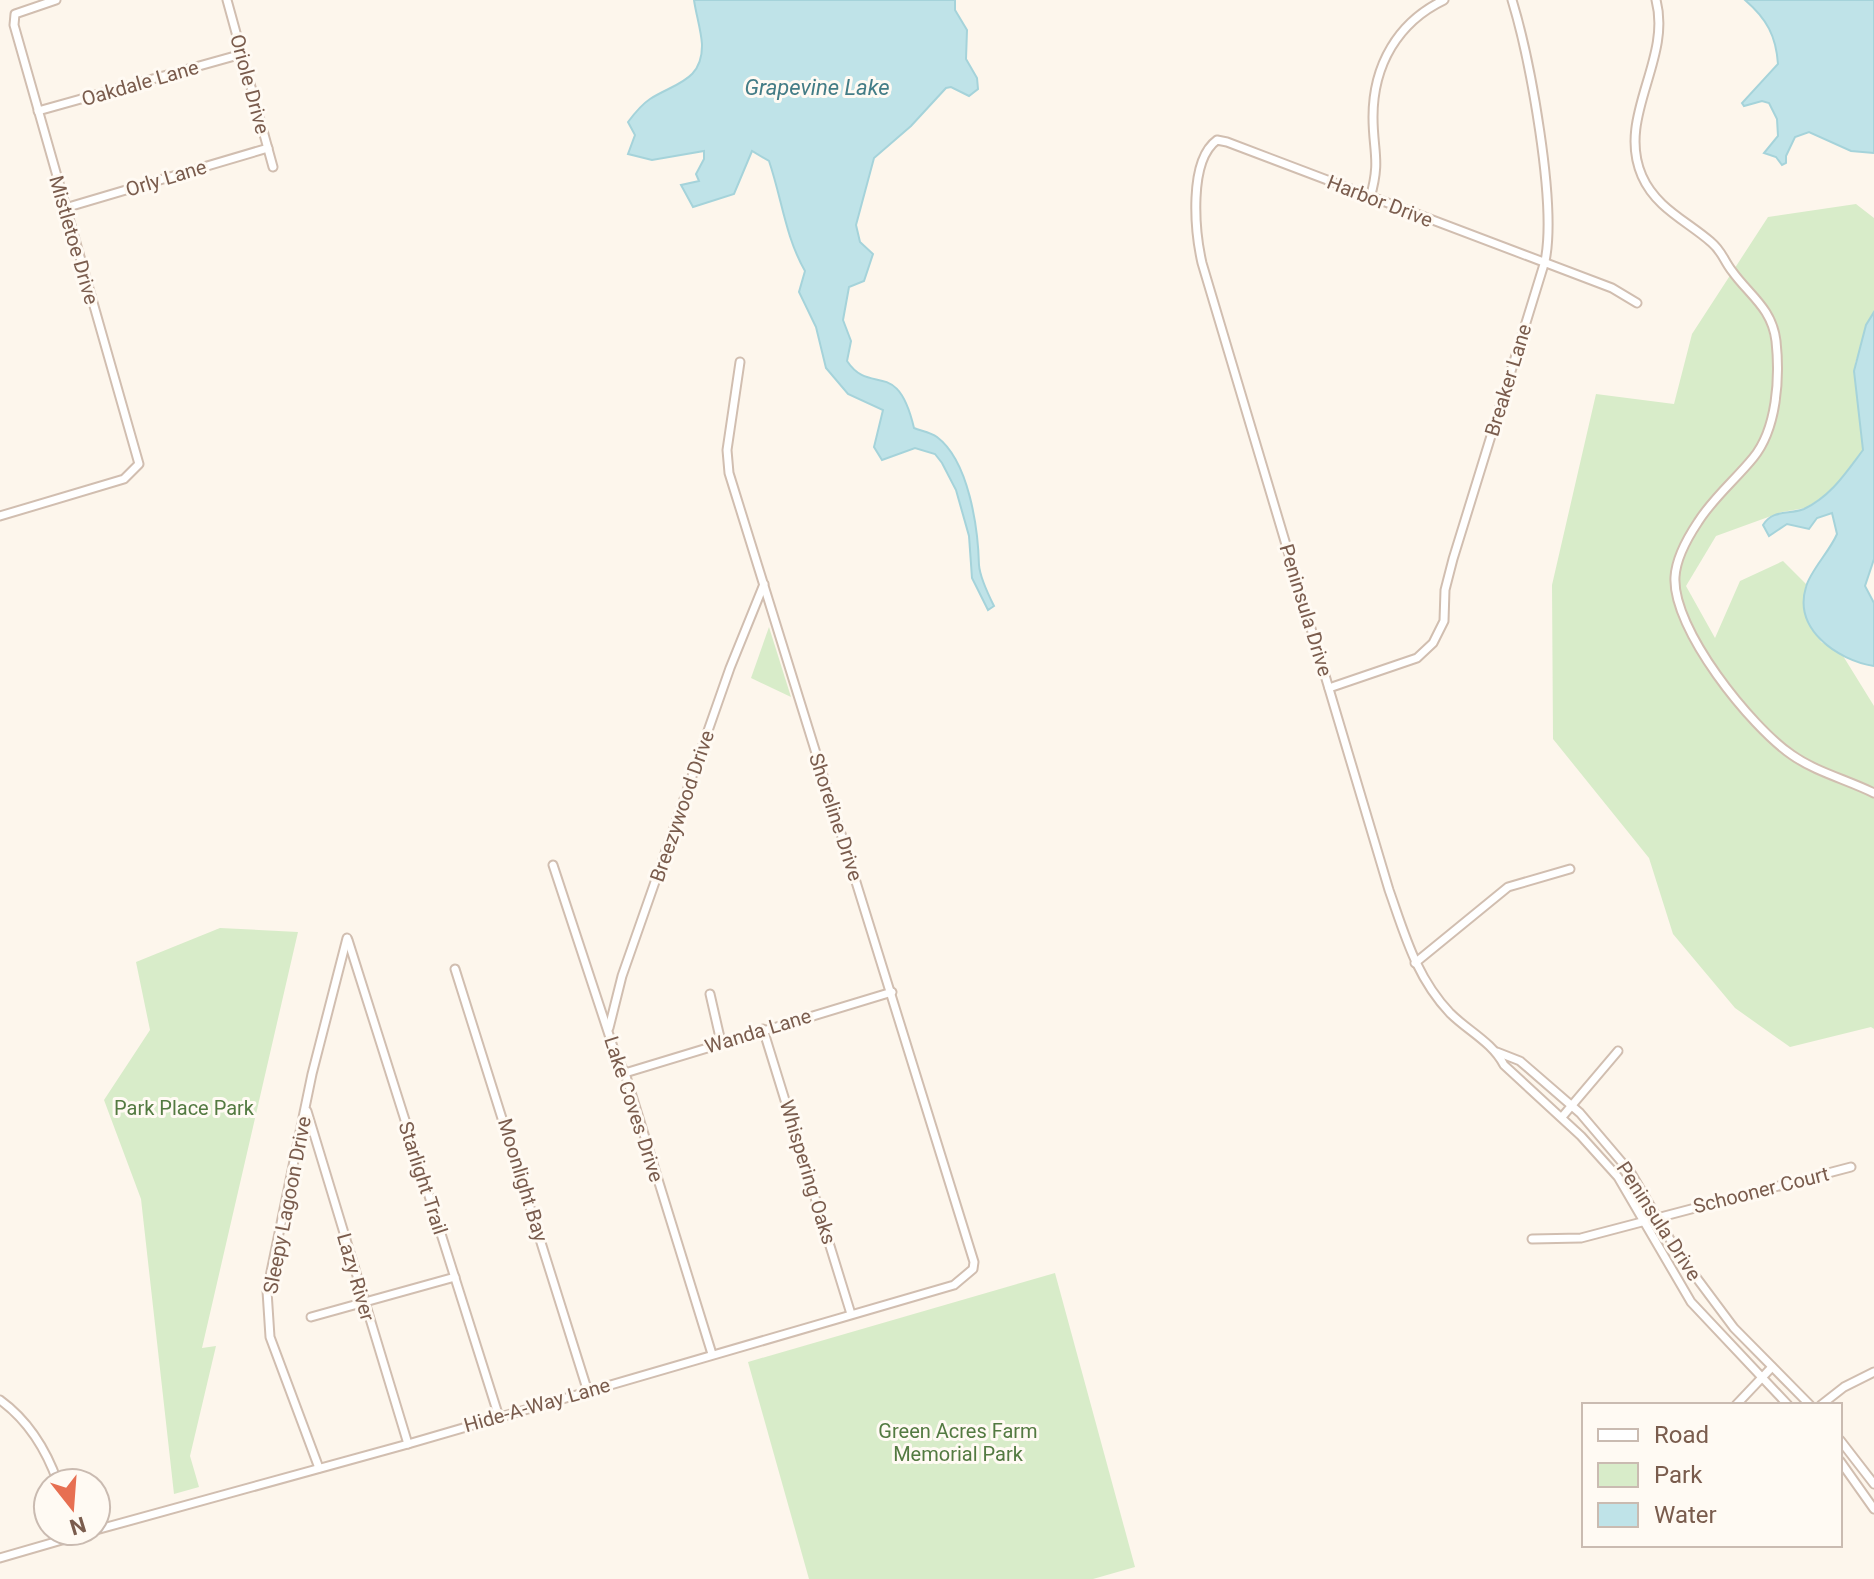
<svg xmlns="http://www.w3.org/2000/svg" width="1874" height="1579" font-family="Roboto,sans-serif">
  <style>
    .green { fill: #d8ecc9 }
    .water { fill: #bfe3e8; stroke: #a5d3da; stroke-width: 2 }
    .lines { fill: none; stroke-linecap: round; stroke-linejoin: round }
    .minor-casing { stroke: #d1beb0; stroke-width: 11 }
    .minor { stroke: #fff; stroke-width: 7 }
    .labels { text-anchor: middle; stroke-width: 6; stroke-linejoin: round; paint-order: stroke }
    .street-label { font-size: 20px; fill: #7a5c4d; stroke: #fffaf3 }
    .park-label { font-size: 20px; fill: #537a41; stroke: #fffaf3 }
    .water-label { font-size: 22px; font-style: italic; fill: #437c86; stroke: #fffaf3 }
  </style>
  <rect width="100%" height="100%" fill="#fdf6ec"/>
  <g class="green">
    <polygon points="1856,204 1874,218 1874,312 1855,363 1863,450 1831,492 1805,508 1782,512 1716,536 1686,586 1715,638 1740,581 1783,561 1806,584 1804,604 1821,642 1840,651 1874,706 1874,1029 1871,1027 1790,1047 1735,1008 1673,934 1649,858 1553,739 1552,585 1596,394 1674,404 1692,334 1768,217"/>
    <polygon points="769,627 791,697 751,678"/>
    <polygon points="220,928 298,932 202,1348 216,1346 190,1456 199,1487 174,1494 141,1199 104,1100 150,1030 136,962"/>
    <polygon points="1055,1273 1135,1567 1093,1579 809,1579 748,1362"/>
  </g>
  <g class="water">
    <path d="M 694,0 L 955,0 L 955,10 L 967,30 L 966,59 L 977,78 L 978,89 L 969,96 L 951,87 L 946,88 L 911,126 L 874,158 L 856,225 L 860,242 L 873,254 L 864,281 L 849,287 L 843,320 L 851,341 L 847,361 C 871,397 897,356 914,428 C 921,431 930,432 937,437 C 969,461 978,528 979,565 C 980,578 988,594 994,606 L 988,610 L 972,578 L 969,536 L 956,490 L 942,463 L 935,454 L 915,448 L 882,460 L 874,447 L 883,410 L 848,394 L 826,368 L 816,327 L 799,292 L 805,271 C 785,236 782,199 769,161 L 752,151 L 734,194 L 693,207 L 681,185 L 699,181 L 696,174 L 704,159 L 704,151 L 652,160 L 628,154 L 635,135 L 628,122 C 634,114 641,105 650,99 C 675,83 703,81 702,44 C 701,30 696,14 694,0 Z"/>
    <path d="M 1745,0 L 1874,0 L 1874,153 L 1851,151 L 1809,132 L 1795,137 L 1786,156 L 1786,163 L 1782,165 L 1776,157 L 1764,153 L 1778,136 L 1777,119 L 1769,103 L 1762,101 L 1744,106 L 1742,103 L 1778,64 C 1776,36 1767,19 1745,0 Z"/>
    <path d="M 1874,312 L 1874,559 L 1865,586 L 1874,603 L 1874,666 C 1837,660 1793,629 1806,587 C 1810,571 1830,551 1837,534 L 1832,513 L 1817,518 L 1809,529 L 1787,524 L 1769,536 L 1763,525 C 1773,509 1789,515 1804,509 C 1831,496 1845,474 1863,450 L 1854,371 L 1866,325 Z"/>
  </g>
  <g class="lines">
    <g class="minor-casing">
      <g id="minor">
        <polyline points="227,0 273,167"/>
        <path d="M 1656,0 C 1672,60 1616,117 1642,176 C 1656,208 1687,221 1711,242 C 1722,251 1724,261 1732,271 C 1749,295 1772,308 1776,341 C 1780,378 1777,429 1753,458 C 1736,479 1713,498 1698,522 C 1688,537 1676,559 1675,577 C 1672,629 1751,727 1792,755 C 1816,772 1848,780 1874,793"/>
        <polyline points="38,111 242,54"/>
        <path d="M 1370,198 C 1381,160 1373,152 1373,117 C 1373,65 1398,22 1444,0"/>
        <polyline points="65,208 268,148"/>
        <path d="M 1637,303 L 1612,288 L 1227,142 L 1217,140 C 1188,161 1195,232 1202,263 L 1389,890 C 1405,935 1416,977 1450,1013 C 1468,1031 1492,1042 1504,1065 L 1581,1136 L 1618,1177 L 1691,1302 L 1788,1405"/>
        <polyline points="0,516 124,479 139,464 14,25 15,14 56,0"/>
        <path d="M 1329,688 L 1417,658 L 1433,643 L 1444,621 L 1445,590 L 1453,559 L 1545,261 C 1557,204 1530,59 1512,0"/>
        <polyline points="553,865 616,1056 625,1073 712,1354"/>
        <polyline points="348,940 499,1417"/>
        <polyline points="1415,963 1508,887 1570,869"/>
        <polyline points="455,969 588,1392"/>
        <polyline points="710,994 721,1042"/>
        <polyline points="609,1028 622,976 730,668 764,584"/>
        <polyline points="763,1029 851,1314"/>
        <polyline points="1497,1052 1520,1061 1580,1113 1631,1173 1678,1253 1734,1328 1810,1405"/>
        <polyline points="625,1073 892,992"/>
        <polyline points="307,1111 408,1444"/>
        <polyline points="1562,1117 1618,1051"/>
        <polyline points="1532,1239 1581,1238 1851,1167"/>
        <polyline points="311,1317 455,1277"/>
        <path d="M 0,1400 C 29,1421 46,1449 58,1483"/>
        <polyline points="1736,1405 1772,1367"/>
        <polyline points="1821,1405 1844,1387 1874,1372"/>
        <polyline points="1840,1440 1874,1484"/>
        <polyline points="1840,1461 1874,1509"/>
        <polyline points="319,1468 270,1337 267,1291 312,1074 347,938"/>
        <polyline points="96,1530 408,1444 954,1285 973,1269 974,1262 729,473 727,450 740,362"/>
        <polyline points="0,1558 93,1531"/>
      </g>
    </g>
    <use href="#minor" class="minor"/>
  </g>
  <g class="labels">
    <g class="street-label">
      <text transform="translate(140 83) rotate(-16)" y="7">Oakdale Lane</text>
      <text transform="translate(250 84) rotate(75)" y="7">Oriole Drive</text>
      <text transform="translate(166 178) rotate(-17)" y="7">Orly Lane</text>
      <text transform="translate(1380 201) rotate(21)" y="7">Harbor Drive</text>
      <text transform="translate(74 240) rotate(74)" y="7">Mistletoe Drive</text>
      <text transform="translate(1508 380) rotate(-73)" y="7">Breaker Lane</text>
      <text transform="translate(1306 610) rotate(73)" y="7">Peninsula Drive</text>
      <text transform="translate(682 806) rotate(-71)" y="7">Breezywood Drive</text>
      <text transform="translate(836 817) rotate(72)" y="7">Shoreline Drive</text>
      <text transform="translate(758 1031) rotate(-17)" y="7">Wanda Lane</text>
      <text transform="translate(634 1109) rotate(72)" y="7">Lake Coves Drive</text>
      <text transform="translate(808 1172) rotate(73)" y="7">Whispering Oaks</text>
      <text transform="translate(423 1178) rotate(72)" y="7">Starlight Trail</text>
      <text transform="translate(523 1180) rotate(73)" y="7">Moonlight Bay</text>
      <text transform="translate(1761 1190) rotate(-14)" y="7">Schooner Court</text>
      <text transform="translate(287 1205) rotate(-79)" y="7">Sleepy Lagoon Drive</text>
      <text transform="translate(1659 1221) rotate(57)" y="7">Peninsula Drive</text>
      <text transform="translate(356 1277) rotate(74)" y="7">Lazy River</text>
      <text transform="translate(537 1405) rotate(-16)" y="7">Hide-A-Way Lane</text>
    </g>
    <g class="park-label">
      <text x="184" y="1115">Park Place Park</text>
      <text x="958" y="1438">Green Acres Farm<tspan x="958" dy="23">Memorial Park</tspan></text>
    </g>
    <g class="water-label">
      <text x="817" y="95">Grapevine Lake</text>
    </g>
  </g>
  <rect x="1582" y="1403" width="260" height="144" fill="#fffaf3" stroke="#cabbb1" stroke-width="2"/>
  <rect x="1598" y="1429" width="40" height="12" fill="#ffffff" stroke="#cabbb1" stroke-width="2"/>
  <text x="1654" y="1443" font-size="24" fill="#7a5c4d">Road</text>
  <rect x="1598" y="1463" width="40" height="24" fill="#d8ecc9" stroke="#cabbb1" stroke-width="2"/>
  <text x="1654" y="1483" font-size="24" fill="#7a5c4d">Park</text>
  <rect x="1598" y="1503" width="40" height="24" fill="#bfe3e8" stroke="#cabbb1" stroke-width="2"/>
  <text x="1654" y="1523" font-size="24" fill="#7a5c4d">Water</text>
  <g transform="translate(72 1507) rotate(163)"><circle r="38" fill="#fffaf3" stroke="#cabbb1" stroke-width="2"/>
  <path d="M0-6L14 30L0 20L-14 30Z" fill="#e76f51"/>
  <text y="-12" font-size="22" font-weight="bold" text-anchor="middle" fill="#7a5c4d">N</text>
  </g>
</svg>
